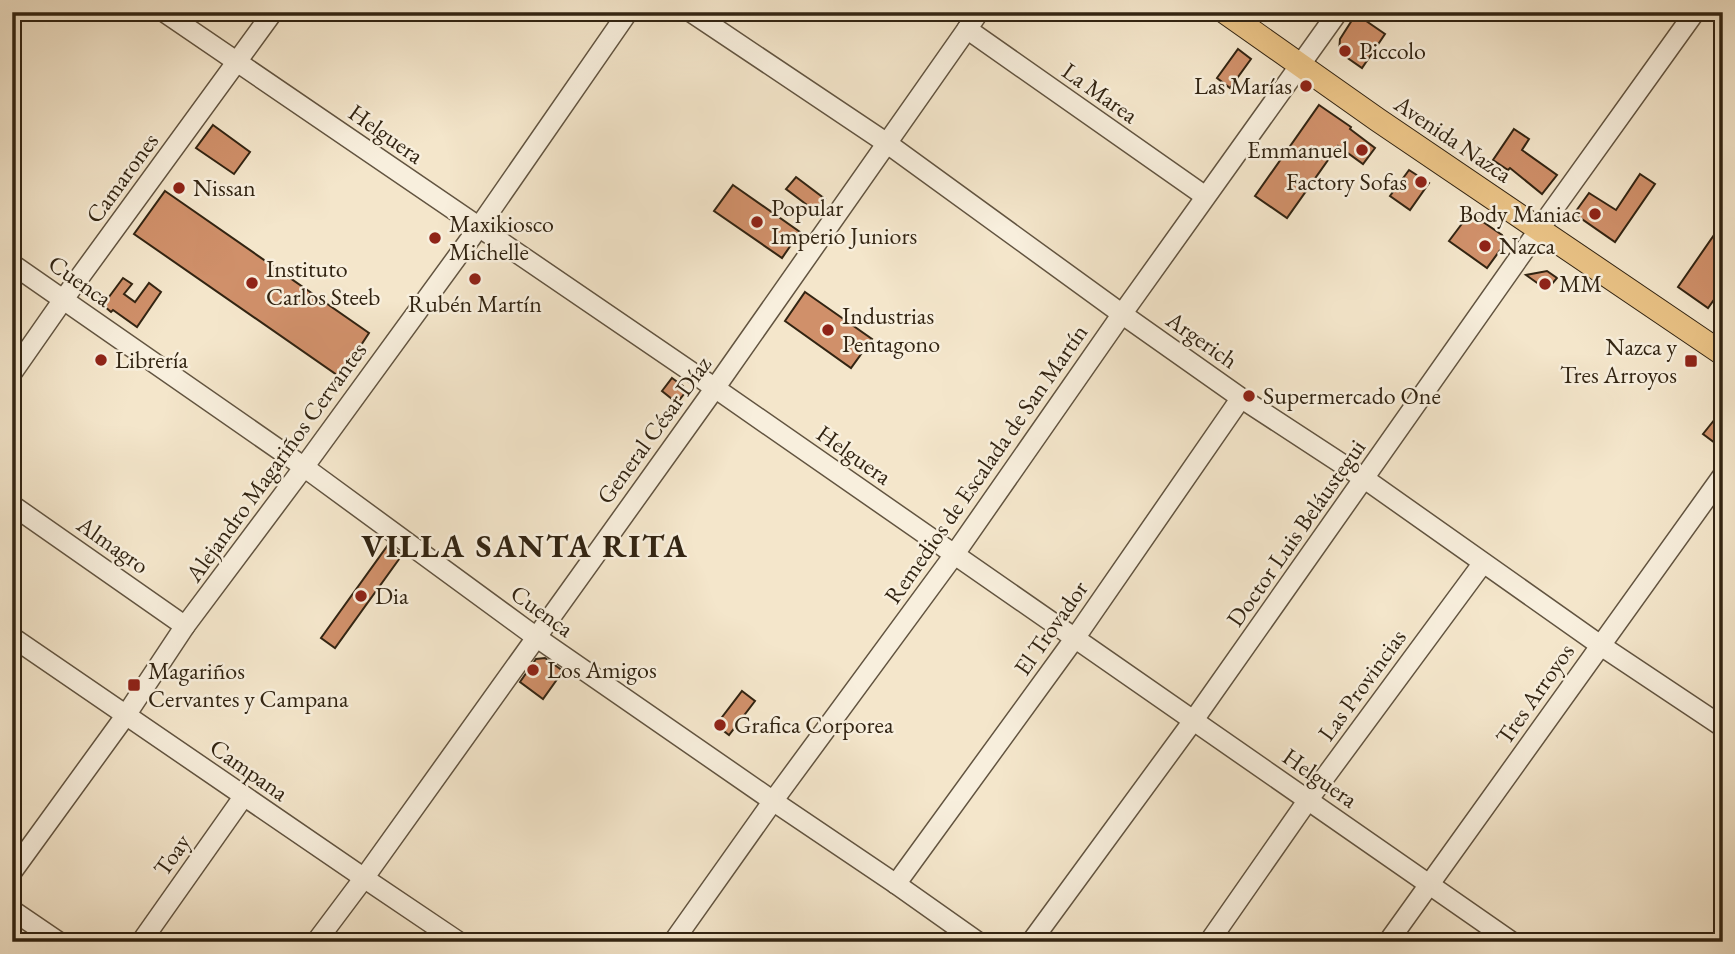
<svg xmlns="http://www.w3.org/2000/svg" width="1735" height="954" font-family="'EB Garamond',serif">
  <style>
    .building { fill: #d0906a; stroke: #322412; stroke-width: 2 }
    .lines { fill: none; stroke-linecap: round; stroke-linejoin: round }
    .minor-casing { stroke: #625440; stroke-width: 22 }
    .major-casing { stroke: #322412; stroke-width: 25 }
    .minor { stroke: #f8efdd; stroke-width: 19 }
    .major { stroke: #eac386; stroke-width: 23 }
    .poi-dot { fill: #8f2418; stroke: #f8efdd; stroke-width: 2.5 }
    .labels { text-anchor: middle; stroke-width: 5; stroke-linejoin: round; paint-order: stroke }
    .poi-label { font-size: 24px; fill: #322412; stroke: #f8efdd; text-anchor: start }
    .street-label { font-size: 24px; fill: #322412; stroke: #f8efdd }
    .district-label { font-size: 32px; font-weight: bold; letter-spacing: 2px; fill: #322412; stroke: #f8efdd }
  </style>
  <rect width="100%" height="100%" fill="#f4e6cb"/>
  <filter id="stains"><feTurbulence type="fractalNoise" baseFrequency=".00286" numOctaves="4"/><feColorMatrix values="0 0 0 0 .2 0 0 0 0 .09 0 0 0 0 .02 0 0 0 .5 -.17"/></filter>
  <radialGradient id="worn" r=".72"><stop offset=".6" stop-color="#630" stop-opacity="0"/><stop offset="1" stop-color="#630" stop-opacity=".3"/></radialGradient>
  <g class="building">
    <polygon points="1356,14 1385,34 1362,68 1339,52 1340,39"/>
    <polygon points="1238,49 1251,59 1230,88 1217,78"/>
    <polygon points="1319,105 1351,127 1350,129 1375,148 1363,164 1338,146 1287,218 1255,196"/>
    <polygon points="213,125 250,152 234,174 196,148"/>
    <polygon points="1514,129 1529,139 1522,150 1557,175 1542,194 1510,168 1508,170 1493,160"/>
    <polygon points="1409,170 1429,183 1410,210 1390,196"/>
    <polygon points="1640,174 1655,184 1615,242 1579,217 1576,211 1589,193 1616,210"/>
    <polygon points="796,177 825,199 815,211 786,189"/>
    <polygon points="733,185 800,232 782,258 714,211"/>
    <polygon points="165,191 369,333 340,377 134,234"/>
    <polygon points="1470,213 1502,235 1506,242 1487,268 1449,241"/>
    <polygon points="1723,222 1723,287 1708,308 1678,287"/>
    <polygon points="1547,271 1557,278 1547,290 1526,275"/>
    <polygon points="123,278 132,284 124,294 135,302 149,283 161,292 137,327 113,310 111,312 103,305"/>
    <polygon points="805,292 872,339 851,368 785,321"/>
    <polygon points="672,378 683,386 684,394 677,403 662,391"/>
    <polygon points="1723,409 1723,449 1703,434"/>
    <polygon points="388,545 402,555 335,648 321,638"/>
    <polygon points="545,658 563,671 543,699 520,682 536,659"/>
    <polygon points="742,691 755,701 729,735 716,725"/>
  </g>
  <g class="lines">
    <g class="minor-casing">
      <g id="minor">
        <polyline points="164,12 715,388 1512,942"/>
        <polyline points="691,12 888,144 1122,314 1241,398 1365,479 1600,645 1723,727"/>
        <polyline points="967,29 1205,196"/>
        <polyline points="12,264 304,467 536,637 773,801 896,884 978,942"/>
        <polyline points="12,373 63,300 273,12"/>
        <polyline points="12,505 185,626"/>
        <polyline points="12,637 364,878 459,942"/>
        <polyline points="12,872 126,715 185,626 304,467 479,227 628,12"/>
        <polyline points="896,884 1075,638 1241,398"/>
        <polyline points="12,910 59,942"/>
        <polyline points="141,942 244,796"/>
        <polyline points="316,942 364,878 715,388 979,12"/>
        <polyline points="673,942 773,801 954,555 1122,314 1338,12"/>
        <polyline points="1031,942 1193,721 1540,228 1695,12"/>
        <polyline points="1209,942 1308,800 1483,563"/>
        <polyline points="1388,942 1723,475"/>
      </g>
    </g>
    <g class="major-casing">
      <polyline id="major" points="1225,12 1378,120 1723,354"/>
    </g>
    <use href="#minor" class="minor"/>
    <use href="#major" class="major"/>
  </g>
  <g class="poi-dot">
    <circle cx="1345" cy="51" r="7"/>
    <circle cx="1306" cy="86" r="7"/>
    <circle cx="1362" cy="150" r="7"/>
    <circle cx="1421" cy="182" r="7"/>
    <circle cx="179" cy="188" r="7"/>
    <circle cx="1595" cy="214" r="7"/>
    <circle cx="757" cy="222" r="7"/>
    <circle cx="435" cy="238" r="7"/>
    <circle cx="1485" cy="246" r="7"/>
    <circle cx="475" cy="279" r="7"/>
    <circle cx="252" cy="283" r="7"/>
    <circle cx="1545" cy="284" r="7"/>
    <circle cx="828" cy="330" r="7"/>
    <circle cx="101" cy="360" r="7"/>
    <rect x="1684" y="354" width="14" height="14" rx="3.5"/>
    <circle cx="1249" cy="396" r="7"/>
    <circle cx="361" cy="596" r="7"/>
    <circle cx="533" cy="670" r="7"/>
    <rect x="127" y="678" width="14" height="14" rx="3.5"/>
    <circle cx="720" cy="725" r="7"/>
  </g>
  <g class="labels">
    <g class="poi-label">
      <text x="1359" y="59">Piccolo</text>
      <text x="1292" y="94" text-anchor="end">Las Marías</text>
      <text x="1348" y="158" text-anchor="end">Emmanuel</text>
      <text x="1407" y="190" text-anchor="end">Factory Sofas</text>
      <text x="193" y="196">Nissan</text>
      <text x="771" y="216">Popular<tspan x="771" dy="28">Imperio Juniors</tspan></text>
      <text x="1581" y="222" text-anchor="end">Body Maniac</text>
      <text x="449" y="232">Maxikiosco<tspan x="449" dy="28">Michelle</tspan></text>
      <text x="1499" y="254">Nazca</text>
      <text x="266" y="277">Instituto<tspan x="266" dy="28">Carlos Steeb</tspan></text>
      <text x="1559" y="292">MM</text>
      <text x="475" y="312" text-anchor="middle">Rubén Martín</text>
      <text x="842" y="324">Industrias<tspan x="842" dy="28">Pentagono</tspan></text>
      <text x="1677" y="355" text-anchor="end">Nazca y<tspan x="1677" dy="28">Tres Arroyos</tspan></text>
      <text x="115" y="368">Librería</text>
      <text x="1263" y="404">Supermercado One</text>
      <text x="375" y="604">Dia</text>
      <text x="547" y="678">Los Amigos</text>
      <text x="148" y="679">Magariños<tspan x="148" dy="28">Cervantes y Campana</tspan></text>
      <text x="734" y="733">Grafica Corporea</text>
    </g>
    <g class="street-label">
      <text transform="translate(1100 93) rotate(35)" y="8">La Marea</text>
      <text transform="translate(386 134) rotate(35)" y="8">Helguera</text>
      <text transform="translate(1453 139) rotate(34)" y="8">Avenida Nazca</text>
      <text transform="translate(122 178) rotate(-54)" y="8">Camarones</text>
      <text transform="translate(80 281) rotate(35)" y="8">Cuenca</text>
      <text transform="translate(1202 340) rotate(35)" y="8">Argerich</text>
      <text transform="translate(654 430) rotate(-54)" y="8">General César Díaz</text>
      <text transform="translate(854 455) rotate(35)" y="8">Helguera</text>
      <text transform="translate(276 462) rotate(-54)" y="8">Alejandro Magariños Cervantes</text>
      <text transform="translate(986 464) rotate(-55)" y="8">Remedios de Escalada de San Martín</text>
      <text transform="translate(1296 533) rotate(-55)" y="8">Doctor Luis Beláustegui</text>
      <text transform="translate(113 545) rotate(35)" y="8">Almagro</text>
      <text transform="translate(542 611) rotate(36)" y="8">Cuenca</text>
      <text transform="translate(1051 628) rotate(-55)" y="8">El Trovador</text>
      <text transform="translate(1362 685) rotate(-54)" y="8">Las Provincias</text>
      <text transform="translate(1535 694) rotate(-55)" y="8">Tres Arroyos</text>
      <text transform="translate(249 770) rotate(35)" y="8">Campana</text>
      <text transform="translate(1320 778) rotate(35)" y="8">Helguera</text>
      <text transform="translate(172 855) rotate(-55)" y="8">Toay</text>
    </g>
    <g class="district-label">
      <text x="525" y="557">VILLA SANTA RITA</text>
    </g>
  </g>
  <rect width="1735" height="954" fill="none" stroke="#f4e6cb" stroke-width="42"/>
  <rect x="14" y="14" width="1707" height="926" fill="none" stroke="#322412" stroke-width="3.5"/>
  <rect x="21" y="21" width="1693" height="912" fill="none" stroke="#322412" stroke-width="2"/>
  <rect width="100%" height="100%" filter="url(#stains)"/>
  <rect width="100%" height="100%" fill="url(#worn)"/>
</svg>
